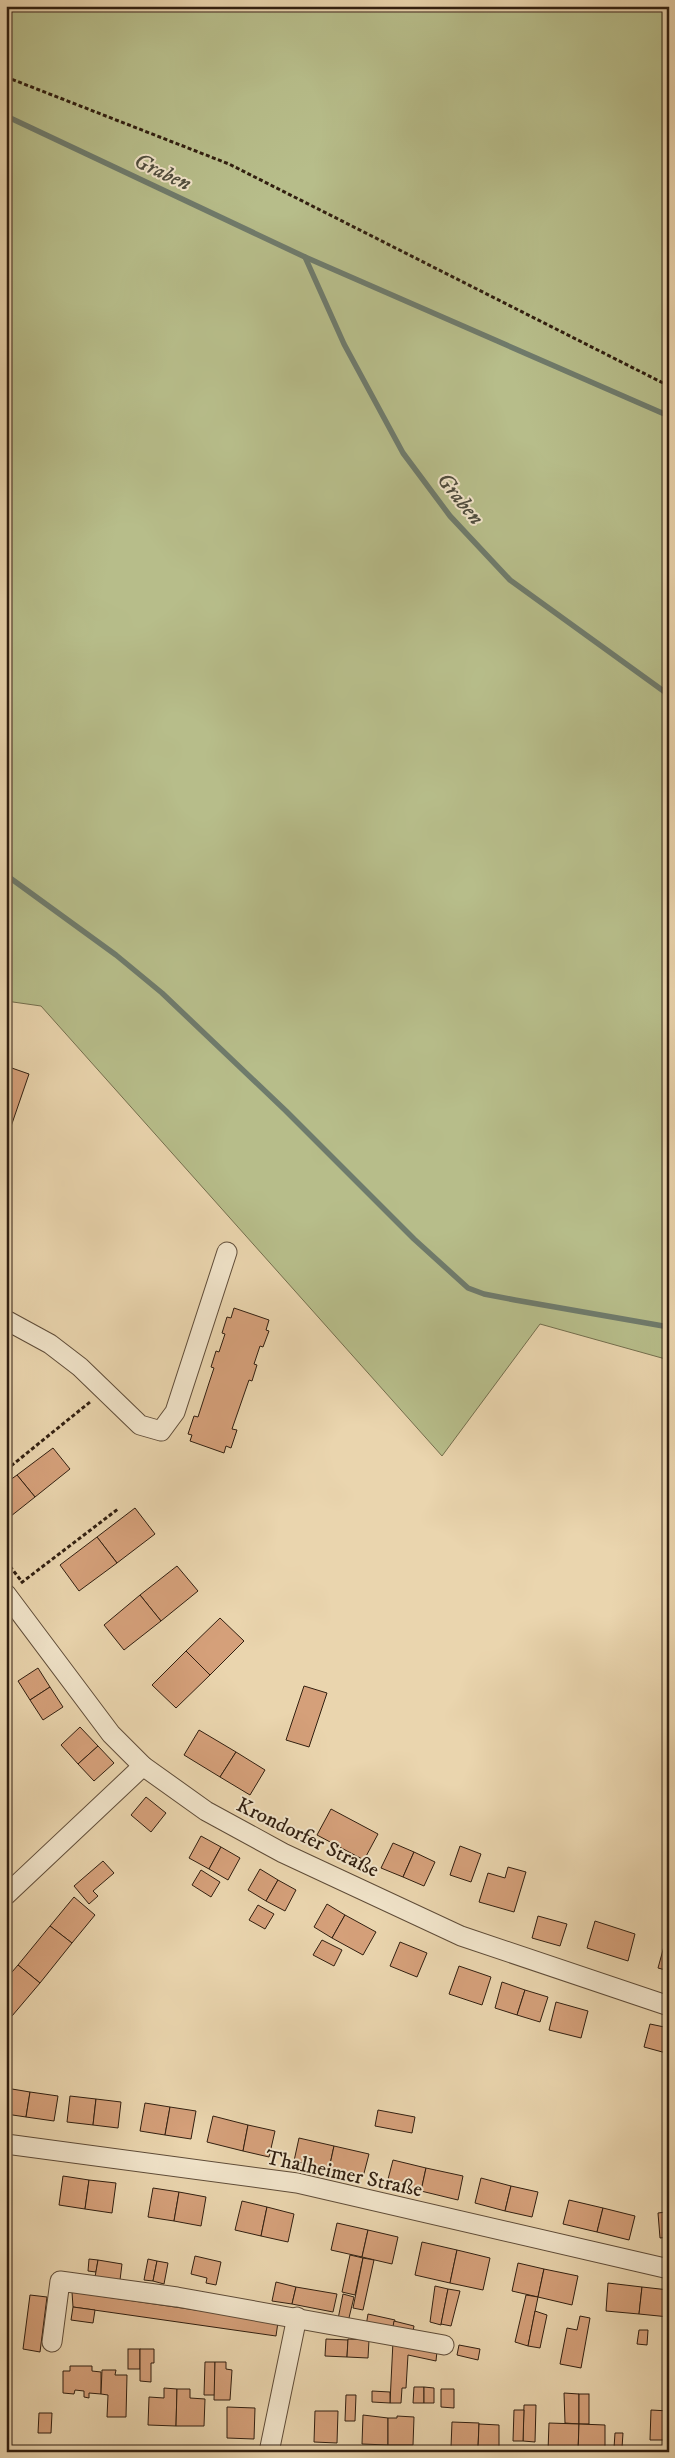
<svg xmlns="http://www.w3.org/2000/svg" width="675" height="2458" font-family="'IM FELL DW Pica',serif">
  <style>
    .green { fill: #b7bd8a; stroke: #746e4d }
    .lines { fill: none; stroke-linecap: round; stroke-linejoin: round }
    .stream { stroke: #6f7b6c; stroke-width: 5.5 }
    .building { fill: #d5a07a; stroke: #311f10 }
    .minor-casing { stroke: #5f4c38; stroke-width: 21 }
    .path { stroke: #311f10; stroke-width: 3; stroke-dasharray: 4 2.5; stroke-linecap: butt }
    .minor { stroke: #f1e4ca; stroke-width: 19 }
    .labels { text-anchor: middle; stroke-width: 4; stroke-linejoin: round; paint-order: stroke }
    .street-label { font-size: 21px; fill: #311f10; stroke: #f1e4ca }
    .water-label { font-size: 22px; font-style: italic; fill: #504d3e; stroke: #f1e4ca }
  </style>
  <rect width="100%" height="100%" fill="#ead5ae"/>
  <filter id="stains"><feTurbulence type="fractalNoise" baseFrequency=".004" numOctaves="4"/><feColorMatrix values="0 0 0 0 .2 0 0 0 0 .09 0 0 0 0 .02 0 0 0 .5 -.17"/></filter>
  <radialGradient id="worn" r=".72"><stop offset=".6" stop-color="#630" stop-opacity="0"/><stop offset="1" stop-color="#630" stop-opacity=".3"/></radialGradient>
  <polygon class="green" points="6,6 669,6 669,1360 540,1324 442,1456 41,1006 6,1001"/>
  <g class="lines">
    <g class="stream">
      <polyline points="6,116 305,257 669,416"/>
      <polyline points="305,257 344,344 403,453 450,516 510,580 669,695"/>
      <polyline points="6,875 116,955 162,993 286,1111 414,1239 468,1288 484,1294 515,1300 669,1327"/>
    </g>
  </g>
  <g class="building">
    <polygon points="6,1066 29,1074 6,1141"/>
    <polygon points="234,1308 269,1320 266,1330 269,1331 263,1347 260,1346 254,1364 257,1365 252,1381 249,1380 232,1429 237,1430 231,1448 226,1446 224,1453 190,1441 192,1435 188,1434 194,1416 198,1417 209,1383 214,1368 211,1367 216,1351 219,1352 225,1334 222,1333 227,1317 231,1318"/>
    <polygon points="53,1448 70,1469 35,1497 17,1475"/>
    <polygon points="17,1475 35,1497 6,1520 6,1483"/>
    <polygon points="135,1508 155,1534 117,1563 97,1537"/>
    <polygon points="97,1537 117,1563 79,1591 60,1565"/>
    <polygon points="177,1566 198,1591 161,1621 140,1595"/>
    <polygon points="140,1595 161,1621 124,1650 104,1625"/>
    <polygon points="220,1618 244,1641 210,1675 186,1651"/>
    <polygon points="186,1651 210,1675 176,1708 152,1685"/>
    <polygon points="38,1668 50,1687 30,1700 18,1681"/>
    <polygon points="304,1686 327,1693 309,1747 286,1740"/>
    <polygon points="50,1687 63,1707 43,1720 30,1700"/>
    <polygon points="80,1727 98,1746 78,1764 61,1745"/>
    <polygon points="199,1730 236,1752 220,1777 184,1755"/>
    <polygon points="98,1746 114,1763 94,1781 78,1764"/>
    <polygon points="236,1752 265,1770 250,1795 220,1777"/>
    <polygon points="146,1797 166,1813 151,1832 131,1815"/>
    <polygon points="331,1809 378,1834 364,1860 317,1835"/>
    <polygon points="201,1836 221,1847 209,1869 189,1858"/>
    <polygon points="393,1843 414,1852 403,1877 381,1868"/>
    <polygon points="460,1846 481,1854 471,1882 450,1875"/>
    <polygon points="221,1847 240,1858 228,1880 209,1869"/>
    <polygon points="414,1852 435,1862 424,1886 403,1877"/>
    <polygon points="103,1861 114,1873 93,1891 98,1896 89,1904 74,1886"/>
    <polygon points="508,1867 526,1872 514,1912 479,1902 488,1873 505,1878"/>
    <polygon points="260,1869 278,1880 266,1901 248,1890"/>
    <polygon points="201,1870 220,1882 211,1897 192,1885"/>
    <polygon points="278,1880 296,1890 285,1911 266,1901"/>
    <polygon points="74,1897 95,1915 72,1943 50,1926"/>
    <polygon points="327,1904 345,1915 332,1938 314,1927"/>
    <polygon points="258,1905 274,1914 265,1929 249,1920"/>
    <polygon points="345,1915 376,1932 363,1955 332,1938"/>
    <polygon points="538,1916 567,1924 560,1946 532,1938"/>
    <polygon points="595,1921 635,1934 628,1961 587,1948"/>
    <polygon points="50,1926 72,1943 40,1983 18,1965"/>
    <polygon points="666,1939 669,1940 669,1971 658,1968"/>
    <polygon points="322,1940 342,1950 334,1966 313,1955"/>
    <polygon points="400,1942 427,1953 417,1977 390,1966"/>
    <polygon points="18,1965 40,1983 12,2016 6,2012 6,1979"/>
    <polygon points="459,1966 491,1977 482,2005 449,1994"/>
    <polygon points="502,1982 525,1990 517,2015 495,2008"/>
    <polygon points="525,1990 548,1997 540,2022 517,2015"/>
    <polygon points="556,2002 588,2011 581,2038 549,2030"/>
    <polygon points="650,2024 669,2028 666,2053 644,2047"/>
    <polygon points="6,2088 30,2092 26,2117 6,2114"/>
    <polygon points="30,2092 58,2096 54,2121 26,2117"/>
    <polygon points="70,2096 96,2099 93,2125 67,2122"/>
    <polygon points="96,2099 121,2102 118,2128 93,2125"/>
    <polygon points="145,2103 170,2107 165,2135 140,2131"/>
    <polygon points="170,2107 196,2111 191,2139 165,2135"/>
    <polygon points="378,2110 415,2117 412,2133 375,2126"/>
    <polygon points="213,2116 248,2125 243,2151 207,2142"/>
    <polygon points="248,2125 275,2131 269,2157 243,2151"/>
    <polygon points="299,2138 334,2146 329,2169 294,2161"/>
    <polygon points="334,2146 369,2154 363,2177 329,2169"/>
    <polygon points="393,2160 426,2168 421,2191 387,2183"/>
    <polygon points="426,2168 463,2176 458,2200 421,2191"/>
    <polygon points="63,2176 89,2180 85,2209 59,2205"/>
    <polygon points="481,2178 511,2186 505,2211 475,2203"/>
    <polygon points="89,2180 116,2183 112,2213 85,2209"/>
    <polygon points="511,2186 538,2192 532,2217 505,2211"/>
    <polygon points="153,2188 179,2192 174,2221 148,2217"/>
    <polygon points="179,2192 206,2197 201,2226 174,2221"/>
    <polygon points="569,2200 603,2208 597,2232 563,2224"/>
    <polygon points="242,2201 267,2207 261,2236 235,2230"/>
    <polygon points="669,2203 669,2237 660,2238 658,2213 666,2212 665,2204"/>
    <polygon points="267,2207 294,2214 288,2242 261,2236"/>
    <polygon points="603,2208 635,2216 629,2240 597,2232"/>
    <polygon points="337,2223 368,2230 362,2257 331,2250"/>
    <polygon points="368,2230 398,2237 392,2264 362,2257"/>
    <polygon points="422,2242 457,2250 450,2283 415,2275"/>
    <polygon points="457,2250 490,2258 483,2290 450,2283"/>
    <polygon points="350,2255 363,2258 355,2295 342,2292"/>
    <polygon points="195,2256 221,2262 216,2285 206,2283 207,2278 191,2274"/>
    <polygon points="363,2258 374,2260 363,2310 353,2308"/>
    <polygon points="89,2259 98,2260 96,2272 88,2271"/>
    <polygon points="148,2259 157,2261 153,2281 144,2280"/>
    <polygon points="98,2260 122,2264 120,2280 95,2277"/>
    <polygon points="157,2261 168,2263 164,2284 153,2281"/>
    <polygon points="518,2263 544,2269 538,2297 512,2291"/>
    <polygon points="544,2269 578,2276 572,2305 538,2297"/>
    <polygon points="276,2282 296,2287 292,2304 272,2301"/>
    <polygon points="608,2283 642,2287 639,2314 606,2311"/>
    <polygon points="435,2286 448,2289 441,2325 430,2322"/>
    <polygon points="296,2287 337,2294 333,2312 292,2304"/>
    <polygon points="642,2287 669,2290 669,2317 639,2314"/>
    <polygon points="448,2289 460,2291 451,2326 441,2324"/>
    <polygon points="72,2292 278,2322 276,2336 73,2307"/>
    <polygon points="343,2294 354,2297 348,2322 338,2319"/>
    <polygon points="30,2295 47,2297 40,2352 23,2349"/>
    <polygon points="526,2295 538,2297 528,2346 515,2342"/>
    <polygon points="73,2307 95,2310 93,2323 71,2320"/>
    <polygon points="535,2311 547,2315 540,2348 528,2346"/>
    <polygon points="368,2314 395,2320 392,2332 366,2326"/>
    <polygon points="580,2316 590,2318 581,2368 560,2364 567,2328 577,2330"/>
    <polygon points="394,2321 414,2326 412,2337 392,2332"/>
    <polygon points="639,2330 648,2330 647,2345 637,2344"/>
    <polygon points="326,2339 348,2340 347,2357 325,2356"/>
    <polygon points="348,2339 369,2340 368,2358 347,2357"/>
    <polygon points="393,2341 437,2351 436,2361 408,2355 406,2388 402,2388 401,2403 390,2403"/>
    <polygon points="459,2345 480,2349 478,2360 457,2355"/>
    <rect x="128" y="2349" width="12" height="20"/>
    <polygon points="140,2349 154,2349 154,2363 151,2363 151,2382 140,2381"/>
    <polygon points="205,2362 215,2362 215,2395 204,2395"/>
    <polygon points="215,2362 226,2362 226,2369 232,2370 230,2400 214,2400"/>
    <polygon points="70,2366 92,2366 92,2371 101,2372 101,2394 89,2393 89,2398 84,2397 84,2391 75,2390 74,2394 63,2393 63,2371 70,2371"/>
    <polygon points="102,2370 116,2370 115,2375 127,2375 126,2417 107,2417 108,2395 101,2394"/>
    <polygon points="414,2387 424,2387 424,2403 413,2403"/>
    <polygon points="424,2387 434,2388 434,2403 424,2403"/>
    <polygon points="164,2388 177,2389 176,2426 148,2425 149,2397 164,2398"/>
    <polygon points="177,2389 190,2389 190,2398 205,2399 204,2426 176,2426"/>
    <polygon points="441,2389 454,2389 454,2408 441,2407"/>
    <polygon points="372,2391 390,2392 390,2403 372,2402"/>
    <polygon points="564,2393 579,2394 579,2424 565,2423"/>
    <rect x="579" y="2394" width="10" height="30"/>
    <polygon points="346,2395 356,2395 355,2421 345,2421"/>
    <polygon points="524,2405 536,2405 535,2442 523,2441"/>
    <polygon points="227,2407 255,2408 254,2439 227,2438"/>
    <polygon points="514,2410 524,2410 523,2441 513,2441"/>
    <polygon points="651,2410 669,2411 669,2451 665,2451 665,2440 650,2440"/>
    <polygon points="315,2411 338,2411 337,2443 314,2442"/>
    <polygon points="39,2413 52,2413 51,2433 38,2433"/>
    <polygon points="363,2415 388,2418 388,2445 362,2444"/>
    <polygon points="397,2416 414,2417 413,2445 388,2445 388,2418 397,2418"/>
    <polygon points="452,2422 479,2423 478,2448 451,2447"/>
    <polygon points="549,2423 579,2424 578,2452 548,2451"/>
    <polygon points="479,2424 499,2425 499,2449 478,2448"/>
    <polygon points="579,2424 605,2425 605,2452 578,2452"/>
    <polygon points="615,2433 623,2433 622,2448 614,2448"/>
  </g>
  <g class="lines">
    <g class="minor-casing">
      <g id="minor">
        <polyline points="6,1320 50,1344 80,1367 140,1425 161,1431 175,1412 227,1252"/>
        <polyline points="6,1594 111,1734 143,1766 206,1811 283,1853 461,1936 669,2006"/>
        <polyline points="6,1895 143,1766"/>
        <polyline points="6,2144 297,2183 669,2269"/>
        <polyline points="52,2342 60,2281 177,2297 444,2345"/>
        <polyline points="269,2452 297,2317"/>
      </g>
    </g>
    <g class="path">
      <polyline points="6,77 229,164 669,386"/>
      <polyline points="6,1470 90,1402"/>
      <polyline points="6,1561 22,1582"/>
      <polyline points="21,1583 118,1509"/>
    </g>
    <use href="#minor" class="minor"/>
  </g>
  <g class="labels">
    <g class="street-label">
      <text transform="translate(308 1837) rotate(26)" y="7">Krondorfer Straße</text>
      <text transform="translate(344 2173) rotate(12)" y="7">Thalheimer Straße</text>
    </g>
    <g class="water-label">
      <text transform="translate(163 171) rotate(25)" y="8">Graben</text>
      <text transform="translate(461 498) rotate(51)" y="8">Graben</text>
    </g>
  </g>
  <rect width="675" height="2458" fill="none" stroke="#ead5ae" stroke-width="25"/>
  <rect x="8" y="8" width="660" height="2443" fill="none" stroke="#311f10" stroke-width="2.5"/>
  <rect x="12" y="12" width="650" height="2433" fill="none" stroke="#311f10"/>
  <rect width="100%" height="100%" filter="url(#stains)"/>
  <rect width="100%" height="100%" fill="url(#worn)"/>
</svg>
